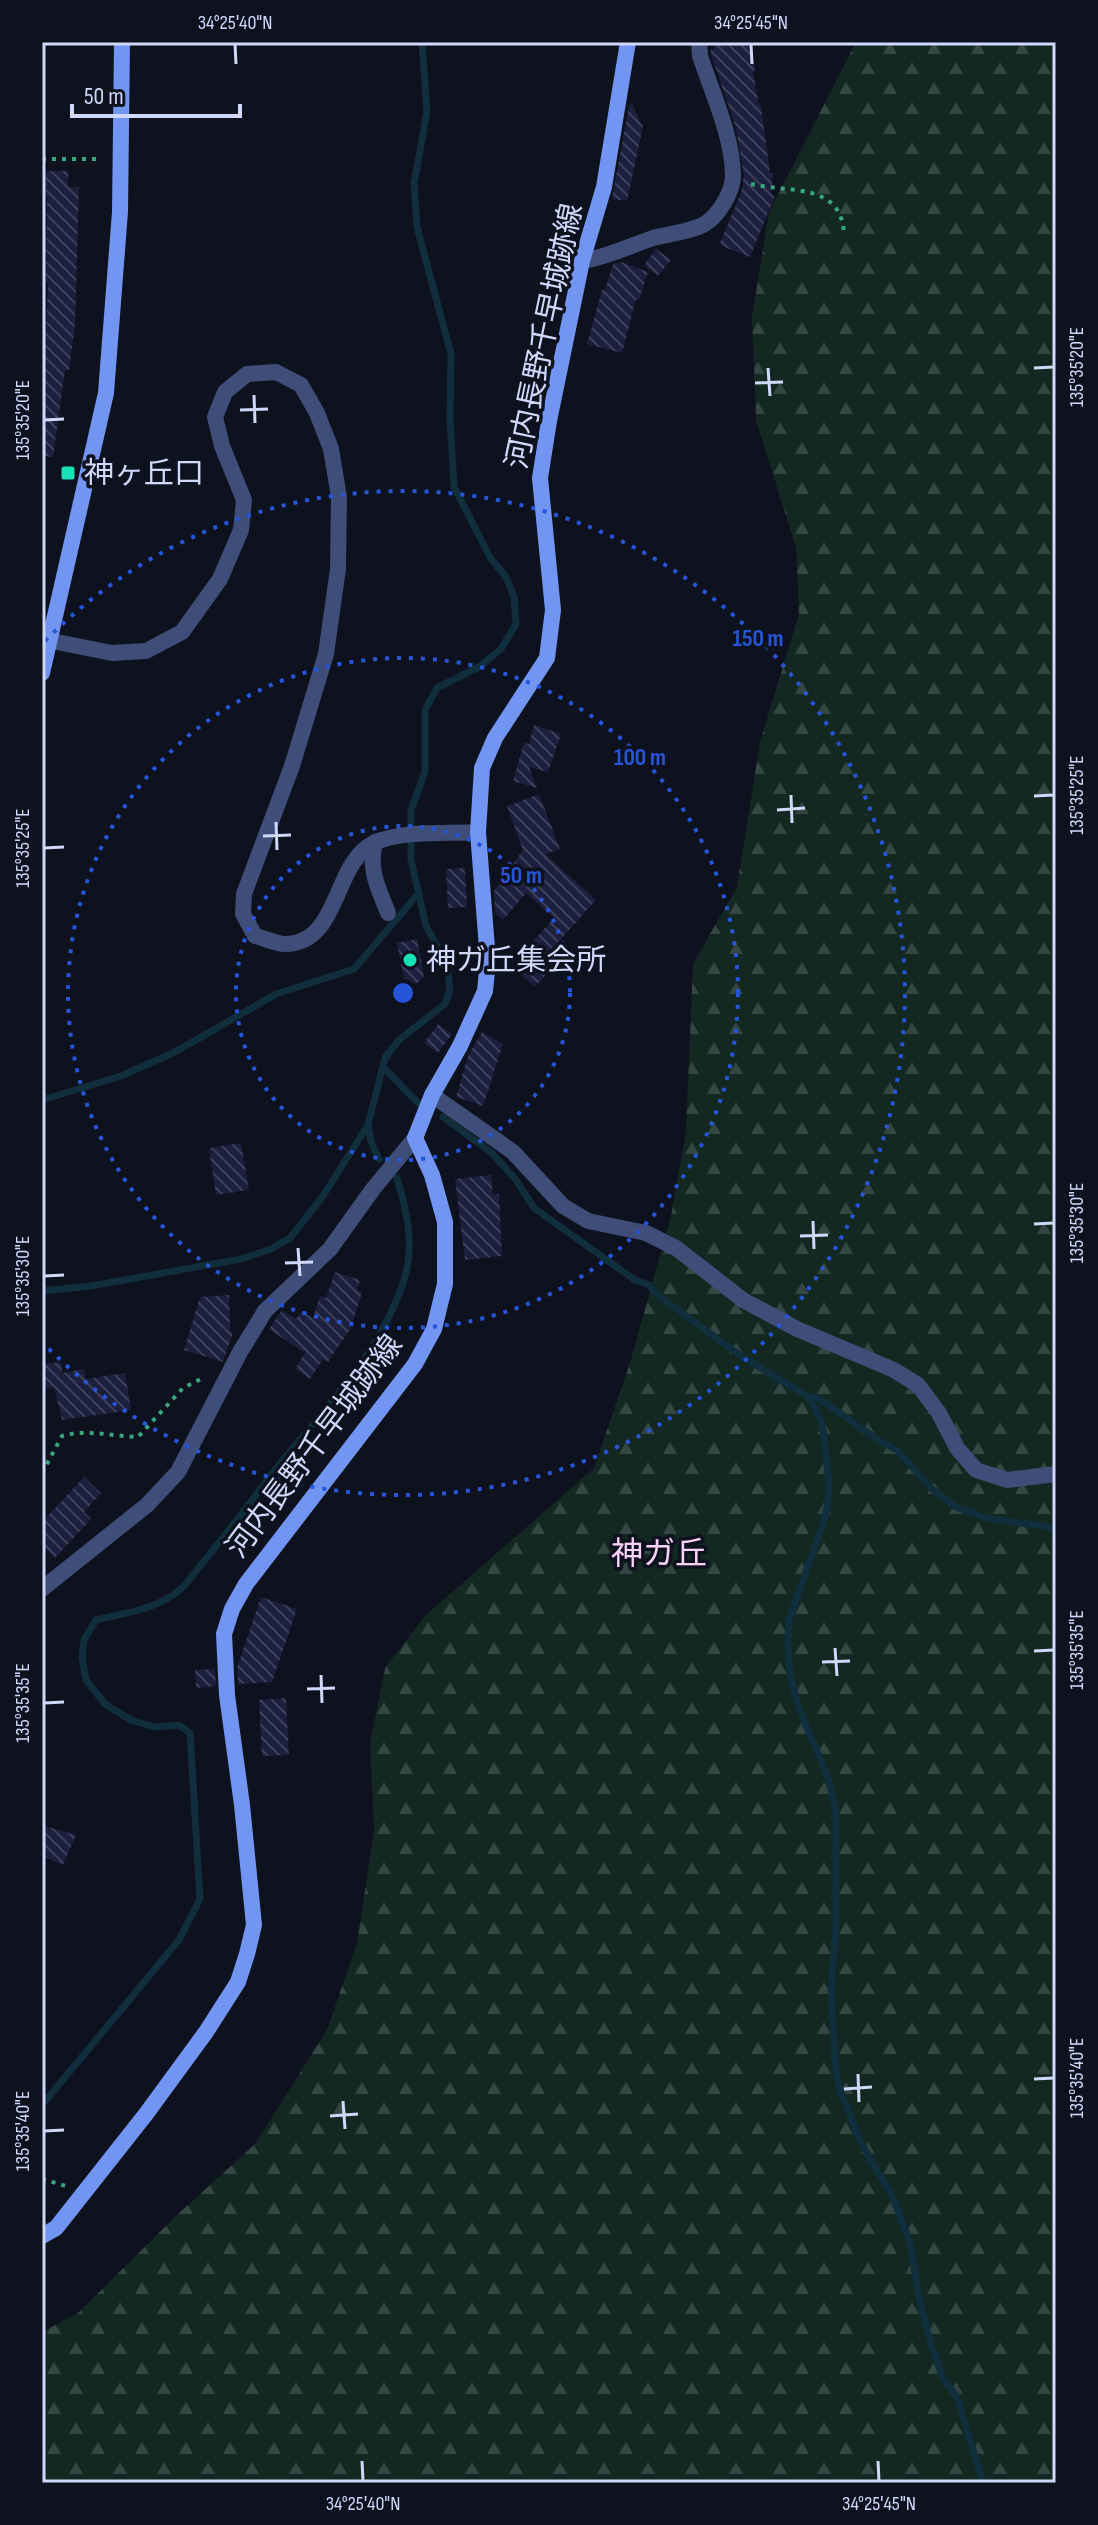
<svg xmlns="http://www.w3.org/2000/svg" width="1098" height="2525" font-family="'Sofia Sans Condensed','Noto Sans JP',sans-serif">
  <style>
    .forest { fill: url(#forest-firs) }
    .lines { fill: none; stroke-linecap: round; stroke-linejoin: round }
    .stream { stroke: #102e3c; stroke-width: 7 }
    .building { fill: url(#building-back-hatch) }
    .path { stroke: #39a67e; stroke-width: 4; stroke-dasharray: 4 6; stroke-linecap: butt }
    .street { stroke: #3e4e79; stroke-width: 16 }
    .secondary { stroke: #7195f1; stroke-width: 16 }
    .ticks { fill: none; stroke: #d0d8fb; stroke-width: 3 }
    .ring { fill: none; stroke: #2655da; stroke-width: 4; stroke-dasharray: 4 8 }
    .poi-dot { fill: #16e1b7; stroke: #0e111e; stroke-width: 3 }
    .labels { text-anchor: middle; stroke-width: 7; stroke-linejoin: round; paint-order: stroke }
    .street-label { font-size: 30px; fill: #d0d8fb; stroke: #0e111e }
    .poi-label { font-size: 30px; fill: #d0d8fb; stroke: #0e111e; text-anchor: start }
    .neighbourhood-label { font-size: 32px; fill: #fbd2f8; stroke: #0e111e }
    .centre { fill: #2655da; stroke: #0e111e; stroke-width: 4 }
    .ring-label { font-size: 24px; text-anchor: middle; font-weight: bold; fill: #2655da; stroke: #0e111e; stroke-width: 7; stroke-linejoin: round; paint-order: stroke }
    .neatline { fill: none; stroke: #d0d8fb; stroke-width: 3 }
    .ticks-label { font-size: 20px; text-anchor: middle; fill: #d0d8fb }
  </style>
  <defs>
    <pattern id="forest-firs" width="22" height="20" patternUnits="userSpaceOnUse" patternTransform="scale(2)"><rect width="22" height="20" fill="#122820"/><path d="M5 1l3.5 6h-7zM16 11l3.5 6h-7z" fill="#334641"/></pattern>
    <pattern id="building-back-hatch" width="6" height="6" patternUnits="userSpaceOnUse" patternTransform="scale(2)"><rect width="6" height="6" fill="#1c203e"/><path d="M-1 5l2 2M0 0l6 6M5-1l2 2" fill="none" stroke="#3c405b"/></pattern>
  </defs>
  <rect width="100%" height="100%" fill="#0e111e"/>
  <polygon class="forest" points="856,42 1056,42 1056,2483 42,2483 42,2332 77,2314 177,2215 255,2144 327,2030 357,1943 374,1831 370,1743 385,1668 424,1617 594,1468 630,1363 671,1216 686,1131 693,964 737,887 760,742 799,614 796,548 756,420 752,317 769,212"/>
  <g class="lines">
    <g class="stream">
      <polyline points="383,1067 418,1103"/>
      <polyline points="42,1100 121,1076 175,1052 276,994 354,969 418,894"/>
      <polyline points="443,1117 492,1153 516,1180 534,1208 635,1280 649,1285 656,1294 738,1354 809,1397 822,1422 829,1481 828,1502 824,1521 789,1620 788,1642 790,1674 798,1706 829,1780 836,1814 836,1928 831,1988 835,2063 839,2087 848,2111 864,2148 893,2198 910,2242 919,2298 931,2345 943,2378 957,2397 983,2483"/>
      <polyline points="368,1125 371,1142 379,1159"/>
      <polyline points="42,1291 91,1286 241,1259 271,1249 290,1238 323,1196 368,1125 385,1058 399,1040 445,1004 450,990 447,963 426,926 411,860 411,810 425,772 425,710 437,688 479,667 501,649 516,624 514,597 506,577 491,559 454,487 450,419 451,354 417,227 414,184 427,111 422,42"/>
      <polyline points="809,1397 818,1398 878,1440 897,1450 933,1490 956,1507 986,1518 1056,1528"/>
      <path d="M 42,2105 L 179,1940 L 200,1899 L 190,1733 L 179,1725 L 154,1727 L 131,1720 L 105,1704 L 86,1680 L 82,1658 L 84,1640 L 96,1620 C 124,1613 153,1610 176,1593 C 186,1586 193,1574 200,1566 C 222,1539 244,1512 264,1484 C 312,1421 380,1357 404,1280 C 415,1245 407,1212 397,1178"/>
    </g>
  </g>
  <g class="building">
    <polygon points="713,42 747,42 748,46 751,45 755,71 753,71 759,106 761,106 770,173 773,173 771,194 775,196 750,257 719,245 741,193 744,175 736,128 711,54 711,49 714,49"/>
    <polygon points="632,104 643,127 627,201 612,199 629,106"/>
    <polygon points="45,171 68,171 68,187 79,187 75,325 69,370 65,370 53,457 42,456 42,331 46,332 48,283 46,283 47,201"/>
    <polygon points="656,249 671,260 658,276 644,265"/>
    <polygon points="621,262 648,272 639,300 636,299 622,353 587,344 602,290 605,290 613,264"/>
    <polygon points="534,725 561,734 548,772 529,767 537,788 513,781 524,743 529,744"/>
    <polygon points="539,794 560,849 545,854 596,900 544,958 530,945 554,918 526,893 503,920 495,913 494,891 523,850 507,806"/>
    <polygon points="465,868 467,907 448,908 446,869"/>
    <polygon points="417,939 424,977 418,983 405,985 397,943"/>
    <polygon points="535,952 552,968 535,987 517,971"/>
    <polygon points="438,1024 452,1034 438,1053 424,1043"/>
    <polygon points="482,1032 503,1044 483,1106 456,1097 468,1056"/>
    <polygon points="241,1143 249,1190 216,1195 209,1148"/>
    <polygon points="491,1175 493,1195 499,1194 502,1256 465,1260 455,1179"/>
    <polygon points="335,1272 360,1280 357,1290 362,1292 351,1328 328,1362 323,1359 310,1379 295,1369 305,1353 269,1329 282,1310 296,1319 302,1311 313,1318 320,1296 326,1298"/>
    <polygon points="229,1295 230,1331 233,1332 223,1362 184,1350 200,1297"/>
    <polygon points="61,1362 62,1373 84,1369 86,1379 125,1373 131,1410 62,1420 54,1387 42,1389 42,1364"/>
    <polygon points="84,1477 101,1493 84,1512 91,1519 55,1558 42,1546 42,1522"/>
    <polygon points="261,1597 297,1609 272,1682 238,1684 237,1668"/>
    <polygon points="215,1669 216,1686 196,1688 195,1670"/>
    <polygon points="286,1698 289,1755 262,1756 259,1700"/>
    <polygon points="42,1825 76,1835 63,1865 42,1856"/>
  </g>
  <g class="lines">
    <g class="path">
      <polyline points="42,159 101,159"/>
      <path d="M 751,184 C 790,193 843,182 844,236"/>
      <path d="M 42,1473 L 62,1436 C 86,1429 112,1436 138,1437 L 183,1388 L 205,1377"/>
      <polyline points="42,2179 66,2186"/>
    </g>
    <g class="street">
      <path d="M 582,261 C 608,257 629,246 653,238 C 668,234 695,231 706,223 C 719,215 733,191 733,176 C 733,138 712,92 700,56 L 699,42"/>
      <path d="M 42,639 L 112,653 L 146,651 L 182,632 L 220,579 L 241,530 L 244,500 L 222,446 L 215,417 L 225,392 L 247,374 L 276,372 L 301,385 L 317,413 L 331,449 L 339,497 L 338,569 L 326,654 L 292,766 L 244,894 L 243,914 L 255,936 C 264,938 276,944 285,944 C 340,944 333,862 374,843 C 401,830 448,834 478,832"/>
      <path d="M 375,842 C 368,871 378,887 388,913"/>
      <polyline points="432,1095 513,1152 563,1206 588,1221 646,1233 676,1248 743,1300 797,1329 894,1370 918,1385 939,1413 957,1448 976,1470 1007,1480 1056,1474"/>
      <polyline points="42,1589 147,1505 178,1472 240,1352 265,1311 330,1249 373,1189 415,1138"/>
    </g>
    <g class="secondary">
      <polyline points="42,673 106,393 120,212 122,42"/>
      <polyline points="42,2236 56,2228 146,2114 206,2032 238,1982 247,1954 254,1925 242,1805 227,1695 224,1634 232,1609 246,1584 415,1364 434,1329 445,1284 445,1222 432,1175 415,1138 432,1095 460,1046 485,991 488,961 478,832 482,768 495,738 547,658 553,610 540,478 549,421 582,261 604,187 628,42"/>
    </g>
  </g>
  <path class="ticks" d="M 235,44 L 236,64M 751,44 L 752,64M 768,368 L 770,396M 1034,368 L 1054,367M 755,383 L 783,382M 254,395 L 255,423M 240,410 L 268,409M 44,420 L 64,419M 791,795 L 792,823M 1034,796 L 1054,795M 777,810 L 805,808M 276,822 L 277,850M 263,836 L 291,835M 44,848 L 64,847M 813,1221 L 814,1249M 1034,1224 L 1054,1223M 800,1236 L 828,1235M 298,1248 L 300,1276M 285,1263 L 313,1262M 44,1276 L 64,1275M 835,1648 L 837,1676M 1034,1651 L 1054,1650M 822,1662 L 850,1661M 321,1675 L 322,1703M 307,1689 L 335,1688M 44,1703 L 64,1702M 858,2074 L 859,2102M 1034,2079 L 1054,2078M 844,2089 L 872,2087M 343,2101 L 345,2129M 330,2116 L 358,2114M 44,2131 L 64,2130M 362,2461 L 363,2481M 878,2461 L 879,2481"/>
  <g class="ring">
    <circle cx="403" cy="993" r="167"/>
    <circle cx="403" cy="993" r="335"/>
    <path d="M45 641A502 502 0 1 1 45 1345"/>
  </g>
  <g class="poi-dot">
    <rect x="60" y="465" width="16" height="16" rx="4"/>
    <circle cx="410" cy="960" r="8"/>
  </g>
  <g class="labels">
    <g class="street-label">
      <text transform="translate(544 336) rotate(-78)" y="10">河内長野千早城跡線</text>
      <text transform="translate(314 1446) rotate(-53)" y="10">河内長野千早城跡線</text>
    </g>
    <g class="poi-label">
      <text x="84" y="483">神ヶ丘口</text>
      <text x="426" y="970">神ガ丘集会所</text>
    </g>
    <g class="neighbourhood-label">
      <text x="659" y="1564">神ガ丘</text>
    </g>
  </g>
  <circle cx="403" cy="993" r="12" class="centre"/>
  <g class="ring-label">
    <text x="758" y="646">150 m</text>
    <text x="640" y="765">100 m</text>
    <text x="521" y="883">50 m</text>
  </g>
  <rect width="1098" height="2525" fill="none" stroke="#0e111e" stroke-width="88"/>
  <path d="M72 104v12h168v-12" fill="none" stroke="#d0d8fb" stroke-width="4"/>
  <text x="84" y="104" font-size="24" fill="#d0d8fb" stroke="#0e111e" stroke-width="6" paint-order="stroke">50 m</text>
  <rect x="44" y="44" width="1010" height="2437" class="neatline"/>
  <g class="ticks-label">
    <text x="235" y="29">34°25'40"N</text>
    <text x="751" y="29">34°25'45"N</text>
    <text transform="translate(1076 367) rotate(-90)" y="7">135°35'20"E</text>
    <text transform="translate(22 420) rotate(-90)" y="7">135°35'20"E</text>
    <text transform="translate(1076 795) rotate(-90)" y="7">135°35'25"E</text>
    <text transform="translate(22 848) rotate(-90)" y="7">135°35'25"E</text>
    <text transform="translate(1076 1223) rotate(-90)" y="7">135°35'30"E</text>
    <text transform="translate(22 1276) rotate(-90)" y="7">135°35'30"E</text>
    <text transform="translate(1076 1650) rotate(-90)" y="7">135°35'35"E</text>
    <text transform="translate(22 1703) rotate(-90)" y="7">135°35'35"E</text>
    <text transform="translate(1076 2078) rotate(-90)" y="7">135°35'40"E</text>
    <text transform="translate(22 2131) rotate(-90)" y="7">135°35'40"E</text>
    <text x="363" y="2510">34°25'40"N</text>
    <text x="879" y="2510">34°25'45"N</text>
  </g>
</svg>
